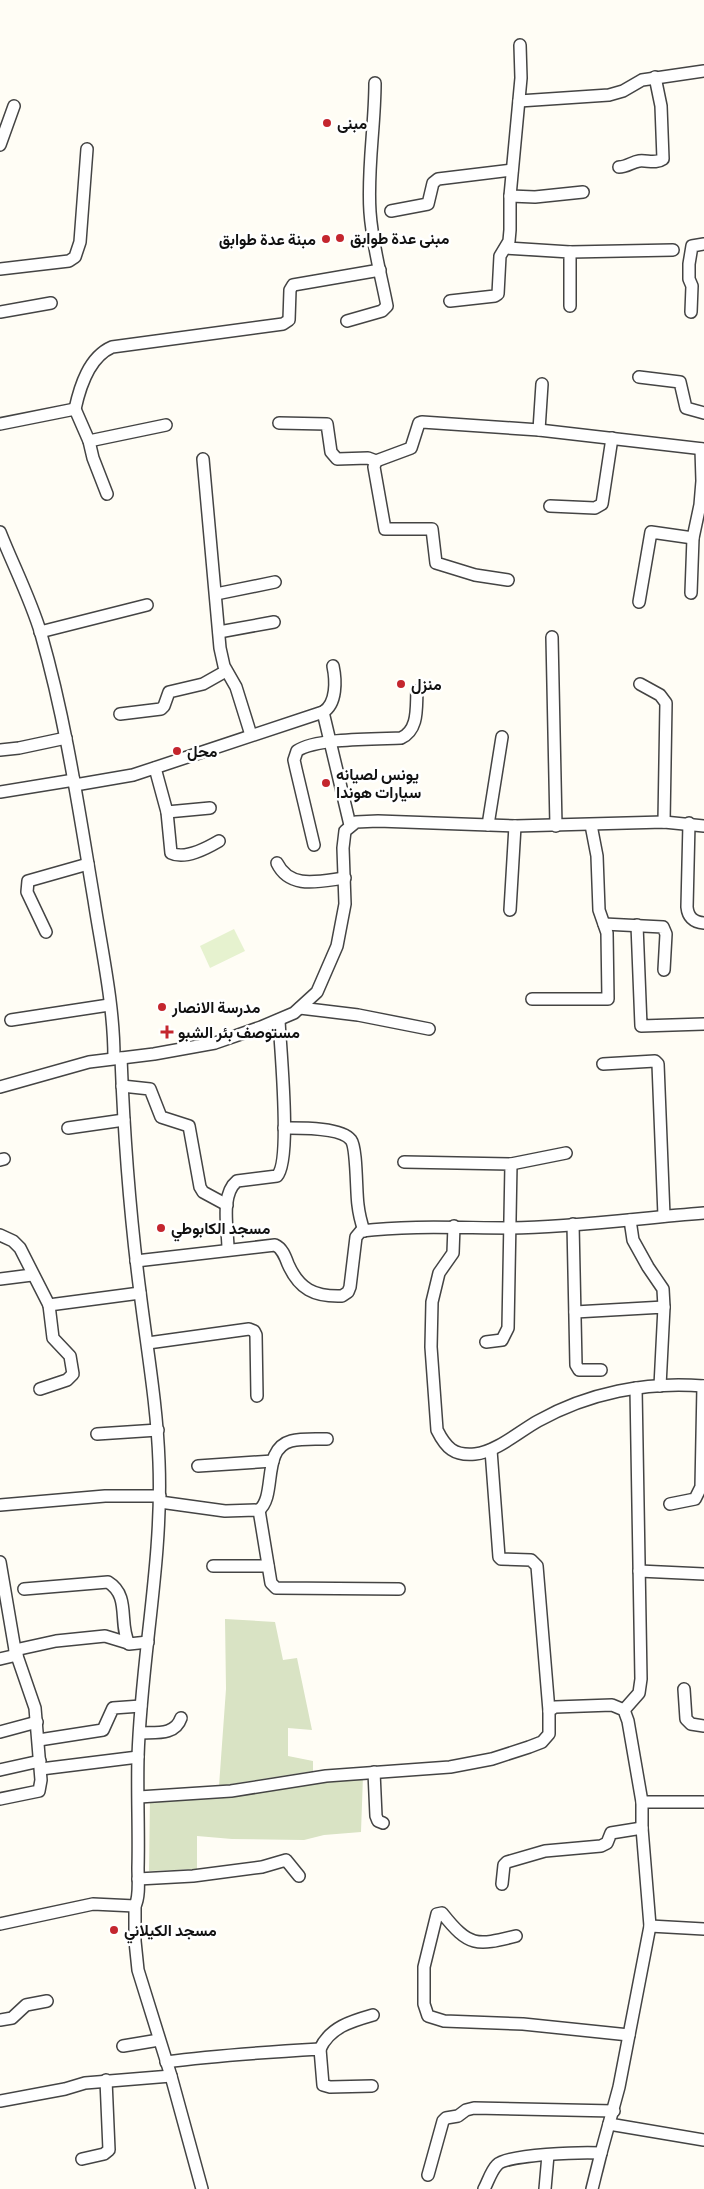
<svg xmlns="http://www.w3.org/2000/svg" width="704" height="2189" font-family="'Zilla Slab',Vazirmatn,serif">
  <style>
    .cemetery { fill: #d9e3c4 }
    .pitch { fill: #e6f2cf }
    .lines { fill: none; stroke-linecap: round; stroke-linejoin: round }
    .minor-casing { stroke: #444; stroke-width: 14 }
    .minor { stroke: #fff; stroke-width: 11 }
    .poi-dot { fill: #c4262e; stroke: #fff; stroke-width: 2 }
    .labels { text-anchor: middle; stroke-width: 5; stroke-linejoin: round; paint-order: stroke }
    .poi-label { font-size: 16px; font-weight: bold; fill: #111; stroke: #fff; text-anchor: start }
  </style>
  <rect width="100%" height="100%" fill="#fffdf5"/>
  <g class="cemetery">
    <polygon points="225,1619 275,1622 283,1660 297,1658 312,1730 288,1728 288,1756 313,1761 313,1771 219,1786 226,1689"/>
    <polygon points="363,1776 361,1832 324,1835 304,1840 232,1839 197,1836 197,1869 149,1871 150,1796"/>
  </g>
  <polygon class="pitch" points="234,929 245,951 210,968 200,946"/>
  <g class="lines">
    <g class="minor-casing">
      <g id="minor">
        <polyline points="519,101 609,95 623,91 642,80 704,71"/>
        <polyline points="0,145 14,106"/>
        <path d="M 619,167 C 627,167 632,162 639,161 C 647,160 656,164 663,159 L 661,106 L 655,77"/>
        <polyline points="510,196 535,197 583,192"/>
        <polyline points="391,211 428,204 433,183 438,179 512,170"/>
        <polyline points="506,248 570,252 570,306"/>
        <polyline points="570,252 673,250"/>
        <polyline points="0,269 69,261 75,257 80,242 87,149"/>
        <polyline points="450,301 495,296 498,294 500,256 509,241 510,230 510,196 521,78 520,45"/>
        <polyline points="0,312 51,303"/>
        <polyline points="691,312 692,286 689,279 689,264 692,246 704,244"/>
        <path d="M 347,321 L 382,311 L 387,306 C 381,275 372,243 370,212 C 367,169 375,126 375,83"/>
        <polyline points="639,377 680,382 686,408 704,413"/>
        <path d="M 75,409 C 80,386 89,357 112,347 L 283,324 L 289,320 L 290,290 L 293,285 L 380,270"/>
        <polyline points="279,423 327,424 331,452 337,459 368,458 376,461 411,448 419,423 422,422 539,430 704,449"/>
        <polyline points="0,424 75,409 89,441 93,458 107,494"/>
        <polyline points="539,430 542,384"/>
        <polyline points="89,441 166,425"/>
        <polyline points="203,459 220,648 224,666 236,687 251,735"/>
        <polyline points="376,461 374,467 385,529 432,529 436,563 475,575 508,580"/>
        <polyline points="550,506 595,508 602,504 612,438"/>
        <path d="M 0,532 C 13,565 31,600 41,634 C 66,721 79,811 94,900 C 102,952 114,1005 114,1058"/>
        <polyline points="691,593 693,538 700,505 702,481 701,449"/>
        <polyline points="216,594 275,582"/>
        <polyline points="639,602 651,532 693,538"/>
        <polyline points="40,632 147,605"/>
        <polyline points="219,632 274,622"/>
        <polyline points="552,637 556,826"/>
        <polyline points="640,684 660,695 666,703 664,822"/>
        <path d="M 323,712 C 337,704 336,680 333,666"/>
        <polyline points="120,714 161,709 164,706 169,692 203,684 226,671"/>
        <polyline points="0,750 19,748 66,738"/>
        <path d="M 155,768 L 167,812 L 171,853 C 185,860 207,848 219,841"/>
        <polyline points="75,785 133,775 323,712 350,825"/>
        <polyline points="0,792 74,780"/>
        <polyline points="167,812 210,808"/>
        <path d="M 689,823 L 687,907 C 688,917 693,922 704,923"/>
        <polyline points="488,825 502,737"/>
        <path d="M 314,845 L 296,769 L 294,760 L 297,751 C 315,738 377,739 401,738 C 419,730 416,707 417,691"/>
        <path d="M 277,863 C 290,890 320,881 345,878"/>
        <polyline points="510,910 515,826"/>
        <polyline points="604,924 663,927 666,934 664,970"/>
        <polyline points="637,925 641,1026 704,1024"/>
        <polyline points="46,932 27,892 28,881 88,864"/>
        <polyline points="532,999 608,999 607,933 599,910 597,856 591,825"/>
        <polyline points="300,1008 358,1015 429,1029"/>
        <polyline points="11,1020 109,1005"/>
        <path d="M 121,1058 C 124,1136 130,1215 140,1292 C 147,1349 157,1405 159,1462 C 163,1561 141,1658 138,1757 C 137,1794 139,1831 138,1868 C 138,1879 140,1896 135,1906 L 135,1941 L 138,1970 L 171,2076 L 202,2189"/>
        <polyline points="603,1064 655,1061 658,1064 664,1216"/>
        <polyline points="122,1086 150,1089 161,1117 189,1126 200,1187 203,1192 227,1205"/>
        <polyline points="0,1087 89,1062 154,1054 215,1043 261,1027 294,1013 317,992 337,946 345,904 343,848 345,831 356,822 378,821 515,826 664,822 704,826"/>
        <polyline points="68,1128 124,1120"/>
        <path d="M 284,1128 C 300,1128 341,1127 351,1140 C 357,1148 356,1192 358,1205 C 359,1214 361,1222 364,1231"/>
        <polyline points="0,1160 4,1159"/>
        <polyline points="404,1162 511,1164 508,1328 502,1340 486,1342"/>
        <polyline points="511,1164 566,1153"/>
        <polyline points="630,1220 633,1240 648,1267 663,1289 664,1307"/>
        <polyline points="573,1224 576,1365 579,1370 601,1370"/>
        <path d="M 454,1226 L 453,1253 L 439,1273 L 432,1302 L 431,1347 L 437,1430 C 446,1448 454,1456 475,1454 C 496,1452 520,1431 538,1421 C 588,1393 647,1381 704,1386"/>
        <polyline points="0,1235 13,1241 20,1248 49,1305 140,1293"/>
        <path d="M 228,1249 C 228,1229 220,1195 237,1181 L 277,1176 C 292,1161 280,1046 279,1020"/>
        <path d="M 136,1261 L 275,1245 C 282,1248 285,1256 288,1264 C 299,1289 314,1297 342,1296 L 348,1292 L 350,1287 L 356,1237 L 361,1231 C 410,1225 460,1228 510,1228 C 575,1227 639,1218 704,1213"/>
        <polyline points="0,1279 32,1275"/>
        <polyline points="575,1312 664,1307 660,1386"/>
        <polyline points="148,1343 249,1329 254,1331 256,1335 257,1396"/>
        <polyline points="40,1389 67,1380 73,1374 70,1356 53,1338 49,1305"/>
        <polyline points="97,1434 158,1430"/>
        <polyline points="491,1450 499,1557 501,1559 531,1560 537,1566 549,1711"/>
        <polyline points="198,1466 273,1461"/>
        <polyline points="160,1502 225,1511 259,1510 271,1583 276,1588 399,1589"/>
        <polyline points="670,1504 695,1499 701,1487 703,1386"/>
        <polyline points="0,1505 105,1496 160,1496"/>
        <path d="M 259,1510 C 277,1496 261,1449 291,1441 C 302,1438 316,1439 327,1439"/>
        <polyline points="0,1562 15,1650 35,1708 41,1780 39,1791 0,1799"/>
        <polyline points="213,1566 268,1566"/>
        <polyline points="639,1571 704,1574"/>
        <path d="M 24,1589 L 108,1582 C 131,1596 118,1623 129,1644 L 148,1642"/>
        <polyline points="15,1650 56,1641 105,1636 128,1643"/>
        <polyline points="0,1659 17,1655"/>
        <polyline points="684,1689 686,1719 691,1724 704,1726"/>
        <polyline points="624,1710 639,1693 641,1679 636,1388"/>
        <polyline points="0,1732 37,1722"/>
        <path d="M 140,1733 C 155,1732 175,1736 181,1718"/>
        <polyline points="39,1740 103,1730 113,1708 141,1706"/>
        <polyline points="41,1769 138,1757"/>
        <polyline points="0,1770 40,1761"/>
        <polyline points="374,1772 376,1816 378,1821 383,1823"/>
        <path d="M 139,1797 L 231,1791 L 326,1776 L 450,1767 L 492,1759 L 529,1747 L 542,1742 L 549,1734 L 549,1711 L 555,1707 L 612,1705 L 624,1710 L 628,1721 L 642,1802 L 642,1828 L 650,1926 L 619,2087 L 601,2153 C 584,2152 507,2154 497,2165 C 491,2171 488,2182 484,2189"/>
        <polyline points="642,1802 704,1802"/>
        <polyline points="138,1879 193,1876 262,1867 286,1860 299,1876"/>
        <polyline points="502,1884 504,1865 507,1862 545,1851 601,1846 607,1843 611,1833 642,1828"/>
        <polyline points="0,1924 93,1904 135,1906"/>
        <polyline points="650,1926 704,1929"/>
        <path d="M 516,1936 C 476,1946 469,1947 442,1913 L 437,1914 L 424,1967 L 424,2004 L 428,2016 L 444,2021 L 523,2024 L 629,2035"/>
        <polyline points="0,2020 12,2018 26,2005 47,2001"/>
        <polyline points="123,2046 159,2040"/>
        <path d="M 320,2049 C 330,2027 352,2021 373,2015"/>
        <path d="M 166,2062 C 217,2055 268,2052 320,2049 L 323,2085 L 330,2087 L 372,2086"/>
        <polyline points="0,2101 65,2089 85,2083 171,2076"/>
        <polyline points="609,2124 704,2140"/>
        <polyline points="82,2159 104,2154 109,2150 106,2080"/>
        <polyline points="428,2175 443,2121 446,2118 458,2116 466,2110 474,2108 614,2111"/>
        <polyline points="545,2189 548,2155"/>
        <polyline points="592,2189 601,2153"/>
      </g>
    </g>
    <use href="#minor" class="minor"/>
  </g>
  <g class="poi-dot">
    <circle cx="327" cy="123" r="5"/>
    <circle cx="340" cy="238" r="5"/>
    <circle cx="326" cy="239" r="5"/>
    <circle cx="401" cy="684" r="5"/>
    <circle cx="177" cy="751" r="5"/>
    <circle cx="326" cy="783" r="5"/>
    <circle cx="162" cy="1007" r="5"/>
    <path d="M164.5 1024.5h5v5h5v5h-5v5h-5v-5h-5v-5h5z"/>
    <circle cx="161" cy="1228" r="5"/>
    <circle cx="114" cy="1930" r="5"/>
  </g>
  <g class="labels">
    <g class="poi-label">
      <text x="337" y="129">مبنى</text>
      <text x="350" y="244">مبنى عدة طوابق</text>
      <text x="316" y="245" text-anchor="end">مبنة عدة طوابق</text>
      <text x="411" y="690">منزل</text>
      <text x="187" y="757">محل</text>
      <text x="336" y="780">يونس لصيانه<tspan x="336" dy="18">سيارات هوندا</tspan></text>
      <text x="172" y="1013">مدرسة الانصار</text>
      <text x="178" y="1038">مستوصف بئر الشبو</text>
      <text x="171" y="1234">مسجد الكابوطي</text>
      <text x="124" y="1936">مسجد الكيلاني</text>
    </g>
  </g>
</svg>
